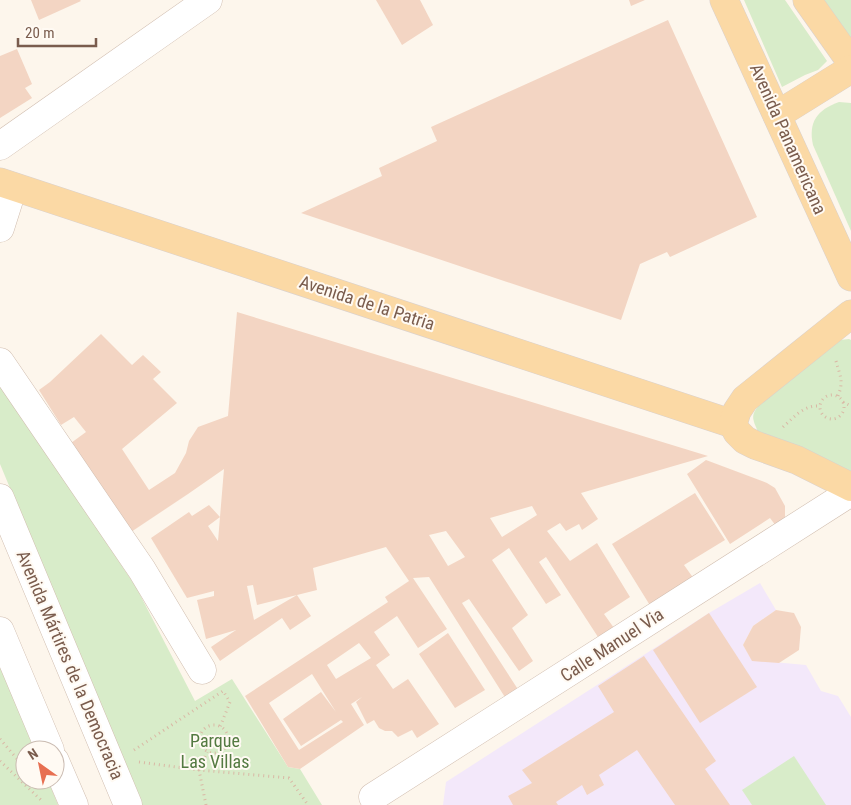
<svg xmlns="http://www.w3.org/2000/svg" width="851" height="805" font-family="'Roboto Condensed',sans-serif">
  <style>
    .education { fill: #f3e8fa }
    .green { fill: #d8ecc9 }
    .building { fill: #f3d5c3; fill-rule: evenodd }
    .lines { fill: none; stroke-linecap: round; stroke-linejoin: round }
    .minor-casing { stroke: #d1beb0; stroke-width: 29 }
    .major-casing { stroke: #dad1cd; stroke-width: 29 }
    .path { stroke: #d9b8a5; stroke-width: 3; stroke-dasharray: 1 4; stroke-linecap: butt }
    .minor { stroke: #fff; stroke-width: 28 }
    .major { stroke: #fbd9a5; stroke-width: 28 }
    .labels { text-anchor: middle; stroke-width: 4; stroke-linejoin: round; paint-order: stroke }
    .street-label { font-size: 18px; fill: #7a5c4d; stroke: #fffaf3 }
    .park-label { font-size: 18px; fill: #537a41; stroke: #fffaf3 }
  </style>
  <rect width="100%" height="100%" fill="#fdf6ec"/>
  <polygon class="education" points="760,583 776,610 753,626 743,645 752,660 806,665 821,691 838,696 851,717 851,805 443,805 446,782 709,613"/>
  <g class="green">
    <polygon points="744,0 785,0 827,61 818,70 805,75 782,87"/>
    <polygon points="824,0 851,0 851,38"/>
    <path d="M 839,102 L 851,103 L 851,231 L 813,145 C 808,122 817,110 839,102 Z"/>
    <path d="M 849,339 L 851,340 L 851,474 L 758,432 C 751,416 751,415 762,401 L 840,340 Z"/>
    <polygon points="0,384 136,587 195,701 232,679 288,767 300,769 322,805 142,805 0,464"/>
    <polygon points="0,664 35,750 25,750 25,780 48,780 58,805 0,805"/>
    <polygon points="794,756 826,805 752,805 742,790"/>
  </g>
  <g class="building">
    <polygon points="31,0 80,0 81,1 39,20"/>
    <polygon points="376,0 420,0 433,25 402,45"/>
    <polygon points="629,0 645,0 631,6"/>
    <polygon points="668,20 757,217 670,257 667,252 640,264 621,320 301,213 382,176 379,168 437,141 431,127"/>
    <polygon points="17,49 32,84 25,88 32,98 0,118 0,56"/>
    <path d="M 237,312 L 708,456 L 581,493 L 598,519 L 582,530 L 579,524 L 566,531 L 560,523 L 547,531 L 570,561 L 597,543 L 630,597 L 604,614 L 614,628 L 598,637 L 546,557 L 539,562 L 561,595 L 546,604 L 509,548 L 492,560 L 528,615 L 512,628 L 533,661 L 519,671 L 469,599 L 462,603 L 521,694 L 508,702 L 429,577 L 413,578 L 447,629 L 418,648 L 397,616 L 374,632 L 390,655 L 376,665 L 393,689 L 408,679 L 439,724 L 417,738 L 412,730 L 398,737 L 392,731 L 385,731 L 379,728 L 374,720 L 367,724 L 356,702 L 362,697 L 351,704 L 364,725 L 300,769 L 288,767 L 245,696 L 388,602 L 385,597 L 409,581 L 386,547 L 313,568 L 317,590 L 257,605 L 253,585 L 247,586 L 254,620 L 297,595 L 311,616 L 290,630 L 282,618 L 220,661 L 211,647 L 236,630 L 206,639 L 197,600 L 214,596 L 214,591 L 187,598 L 151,538 L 189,512 L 192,516 L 209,505 L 220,517 L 208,526 L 218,541 L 224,469 L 188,494 L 131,532 L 71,443 L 86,432 L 74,417 L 61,425 L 39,390 L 50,382 L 101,334 L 132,365 L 143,355 L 161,372 L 153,379 L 177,403 L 122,449 L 149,490 L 175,473 L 186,453 L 189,441 L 198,427 L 228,416 ZM 532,506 L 537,515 L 502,537 L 490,518 ZM 446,531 L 465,557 L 448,566 L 429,535 ZM 359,643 L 371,658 L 336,679 L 327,665 ZM 312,674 L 336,712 L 321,692 L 283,719 L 301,746 L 341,720 L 343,722 L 299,750 L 269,703 Z"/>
    <polygon points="706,460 767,483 775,488 785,506 785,519 776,526 770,518 730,544 687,474"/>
    <polygon points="695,493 725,540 684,565 694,579 651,607 612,544"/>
    <polygon points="776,610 794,613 801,627 799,650 779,663 752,661 743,645 753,626"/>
    <polygon points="709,613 757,687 700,723 653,650"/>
    <polygon points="448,633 485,690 455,708 419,654"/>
    <polygon points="644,656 716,761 705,769 730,805 675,805 637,750 599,775 604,785 587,795 582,785 556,802 558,805 513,805 508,796 532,783 522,770 614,712 598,686"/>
  </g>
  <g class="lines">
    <g class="minor-casing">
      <g id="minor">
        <polyline points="0,146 208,0"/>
        <polyline points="0,228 13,187"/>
        <polyline points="0,362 142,570 202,670"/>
        <polyline points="0,498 128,805"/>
        <polyline points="0,631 50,750"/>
        <polyline points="55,761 74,805"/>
        <polyline points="373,797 851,492"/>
      </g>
    </g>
    <g class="major-casing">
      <g id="major">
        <polyline points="724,0 851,277"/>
        <polyline points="807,0 851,62"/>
        <polyline points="777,115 851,69"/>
        <polyline points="0,182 733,424"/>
        <polyline points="851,314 745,399 737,411 733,424 737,432 745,440 755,445 797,460 851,487"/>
      </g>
    </g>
    <g class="path">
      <path d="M 836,361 C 840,376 844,381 838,396"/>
      <circle cx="832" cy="407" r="12"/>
      <polyline points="843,402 851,406"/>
      <path d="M 783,427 C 794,417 804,405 819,406"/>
      <circle cx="214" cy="739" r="14"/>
      <polyline points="0,739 25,768"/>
      <polyline points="134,750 223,691 230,702 220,727"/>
      <polyline points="0,761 42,801"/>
      <polyline points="139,762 199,770 289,778 308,805"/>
      <polyline points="206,805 199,770 207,752"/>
    </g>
    <use href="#minor" class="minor"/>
    <use href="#major" class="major"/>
  </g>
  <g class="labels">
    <g class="street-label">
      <text transform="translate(788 139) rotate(66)" y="6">Avenida Panamericana</text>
      <text transform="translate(367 303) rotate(18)" y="6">Avenida de la Patria</text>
      <text transform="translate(612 645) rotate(-33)" y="6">Calle Manuel Via</text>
      <text transform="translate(70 665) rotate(67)" y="6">Avenida Mártires de la Democracia</text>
    </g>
    <g class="park-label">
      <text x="215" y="747">Parque<tspan x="215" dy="21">Las Villas</tspan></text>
    </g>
  </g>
  <g transform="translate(40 765) rotate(327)"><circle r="24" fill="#fffaf3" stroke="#cabbb1"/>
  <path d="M0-4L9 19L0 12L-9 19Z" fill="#e76f51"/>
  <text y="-8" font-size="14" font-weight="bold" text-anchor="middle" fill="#7a5c4d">N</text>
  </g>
  <path d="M18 38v8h78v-8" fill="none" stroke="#7a5c4d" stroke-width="2.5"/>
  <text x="25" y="38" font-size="15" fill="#7a5c4d" stroke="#fffaf3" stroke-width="4" paint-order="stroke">20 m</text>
</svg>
